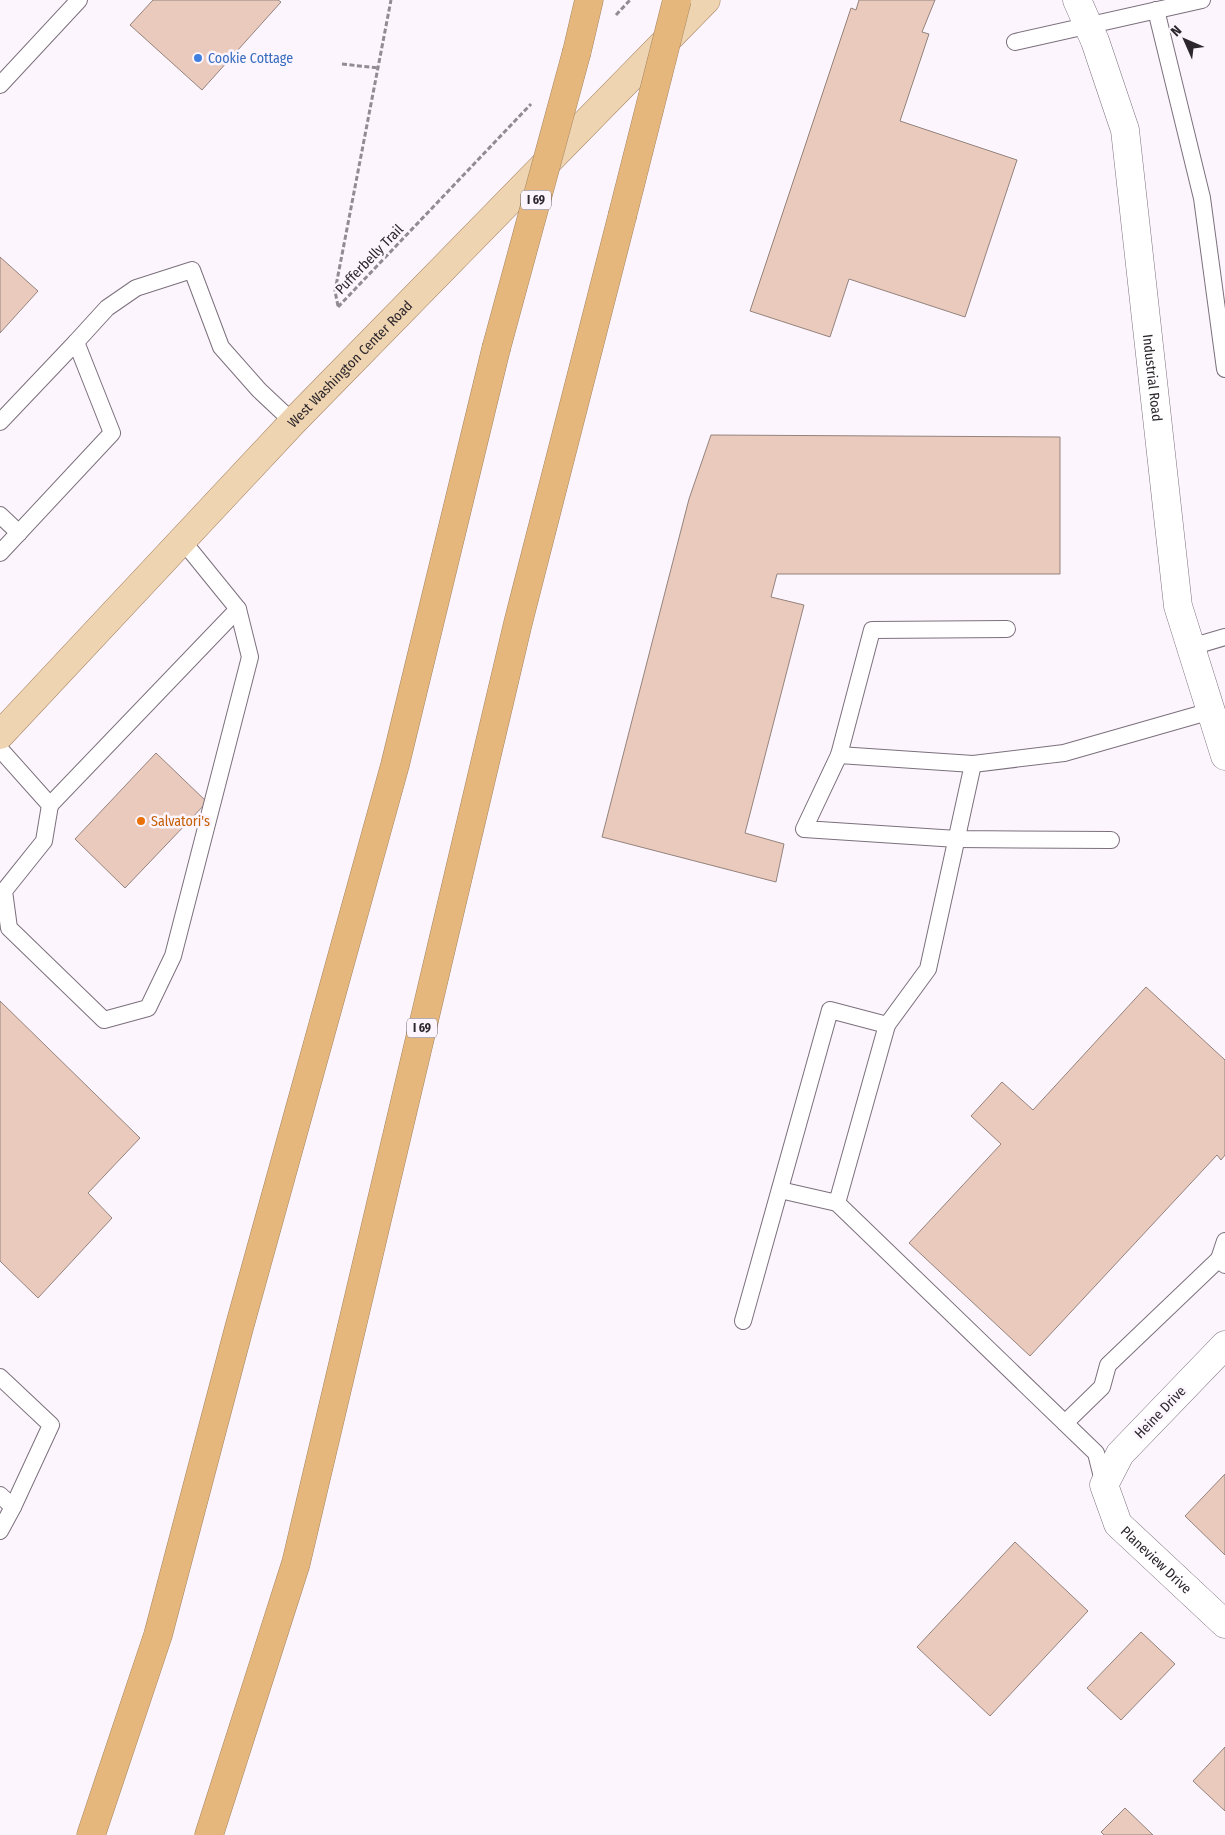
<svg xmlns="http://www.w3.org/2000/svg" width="1225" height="1835" font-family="'Fira Sans Condensed',sans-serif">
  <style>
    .building { fill: #e9cabd; stroke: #94837c }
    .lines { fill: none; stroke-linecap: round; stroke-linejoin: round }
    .lane-casing { stroke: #7b707c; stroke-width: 18 }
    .street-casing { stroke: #7b707c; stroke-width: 29 }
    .secondary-casing { stroke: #7b707c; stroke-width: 29 }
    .primary-casing { stroke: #a48561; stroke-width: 29 }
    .highway-casing { stroke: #a48561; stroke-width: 29 }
    .path { stroke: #928b92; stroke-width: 3; stroke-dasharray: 5 2.5; stroke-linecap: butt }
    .lane { stroke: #fff; stroke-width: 16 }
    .street { stroke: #fff; stroke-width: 28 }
    .secondary { stroke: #fff; stroke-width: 28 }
    .primary { stroke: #efd4b1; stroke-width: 28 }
    .highway { stroke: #e5b77d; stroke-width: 28 }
    .highway-bridge-casing { stroke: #a48561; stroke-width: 29; stroke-linecap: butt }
    .highway-bridge { stroke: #e5b77d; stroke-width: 28 }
    .shop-dot { fill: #3f7fe0; stroke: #fdf5fe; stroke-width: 2 }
    .food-dot { fill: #e8710a; stroke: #fdf5fe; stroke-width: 2 }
    .labels { text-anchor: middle; stroke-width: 5; stroke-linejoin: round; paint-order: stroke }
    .shield { fill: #fdf5fe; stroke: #6b656b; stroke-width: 1 }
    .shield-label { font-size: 12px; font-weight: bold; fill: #2c272c }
    .shop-label { font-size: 14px; fill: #366cbe; stroke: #fdf5fe; text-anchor: start }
    .street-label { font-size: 14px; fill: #2c272c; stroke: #fdf5fe }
    .food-label { font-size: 14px; fill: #c56008; stroke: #fdf5fe; text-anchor: start }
  </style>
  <rect width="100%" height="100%" fill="#fdf5fe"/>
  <g class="building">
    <polygon points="153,0 278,0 281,2 202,90 130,25"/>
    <polygon points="859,0 935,0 922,32 929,34 900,121 1017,160 965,317 849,279 830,337 750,311 851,8 856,10"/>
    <polygon points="0,257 38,291 0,333"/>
    <polygon points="711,435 1060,437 1060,574 777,574 771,597 804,605 745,833 784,844 776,882 602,837 689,499"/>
    <polygon points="156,753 207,802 125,888 75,839"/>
    <polygon points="1146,987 1225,1060 1225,1155 1221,1160 1217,1155 1030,1356 909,1243 1001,1144 971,1116 1002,1082 1033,1110"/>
    <polygon points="0,1001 140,1138 88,1193 112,1218 38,1298 0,1261"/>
    <polygon points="1225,1474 1225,1555 1185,1516"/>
    <polygon points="1015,1542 1088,1611 990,1716 917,1647"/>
    <polygon points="1141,1632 1175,1664 1121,1720 1087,1688"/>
    <polygon points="1225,1747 1225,1811 1193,1781"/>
    <polygon points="1125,1808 1153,1835 1104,1835 1101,1832"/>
  </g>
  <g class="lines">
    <g class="lane-casing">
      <g id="lane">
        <polyline points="1156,10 1202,198 1225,369"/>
        <polyline points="1015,42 1202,0"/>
        <polyline points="0,85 79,0"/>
        <polyline points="76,342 107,308 136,288 192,270 221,347 259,390 293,422"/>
        <polyline points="0,422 76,342 112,433 0,553"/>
        <polyline points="0,515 19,533"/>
        <polyline points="1007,629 872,630 839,755 973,764 1064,753 1211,711"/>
        <polyline points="1191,647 1225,637"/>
        <polyline points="0,749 50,805 44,841 4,891 9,928 104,1020 148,1008 173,956 250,657 238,609 182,540"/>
        <polyline points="839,755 804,829 957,839 1111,840"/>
        <polyline points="50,805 238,609"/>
        <polyline points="780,1190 837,1203 887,1025"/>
        <polyline points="837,1203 1096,1453 1104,1485"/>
        <polyline points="1225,1241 1219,1259 1225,1265"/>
        <polyline points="743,1321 830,1010 887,1025 928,969 973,764"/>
        <polyline points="0,1377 51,1425 13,1507"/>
        <polyline points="1065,1423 1102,1387 1108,1365 1219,1259"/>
        <polyline points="0,1495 13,1507 0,1531"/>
      </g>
    </g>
    <g class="street-casing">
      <g id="street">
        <path id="s1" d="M 1225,1345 L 1120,1454 L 1104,1485 L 1118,1524 L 1225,1624"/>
      </g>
    </g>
    <g class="secondary-casing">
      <g id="secondary">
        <path id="s2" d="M 1077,0 L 1095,41 L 1125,130 L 1178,606 L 1225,756"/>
      </g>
    </g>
    <g class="primary-casing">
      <g id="primary">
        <path id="s3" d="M 0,735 L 293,422 L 706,0"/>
      </g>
    </g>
    <g class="highway-casing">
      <g id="highway">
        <polyline points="577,51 589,0"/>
        <polyline points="91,1835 158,1635 239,1328 395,765 496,349"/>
        <polyline points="209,1835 296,1563 518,623 622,217"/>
      </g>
    </g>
    <g class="path">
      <polyline points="616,15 630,0"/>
      <polyline points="342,64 378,68"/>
      <polyline points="338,306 335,291 391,0"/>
      <polyline points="338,307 531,104"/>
    </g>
    <use href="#lane" class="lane"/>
    <use href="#street" class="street"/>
    <use href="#secondary" class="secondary"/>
    <use href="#primary" class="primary"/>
    <use href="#highway" class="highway"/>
    <g class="highway-bridge-casing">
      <g id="highway-bridge">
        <polyline points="622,217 677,0"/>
        <polyline points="496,349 577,51"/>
      </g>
    </g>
    <use href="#highway-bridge" class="highway-bridge"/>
  </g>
  <circle class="shop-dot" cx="198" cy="58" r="5"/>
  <circle class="food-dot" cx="141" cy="821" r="5"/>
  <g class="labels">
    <g class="shield">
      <rect x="521" y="190.5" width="30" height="19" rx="4"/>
      <rect x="407" y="1018.5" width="30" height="19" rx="4"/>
    </g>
    <g class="shield-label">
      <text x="536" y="204">I 69</text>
      <text x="422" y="1032">I 69</text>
    </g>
    <g class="shop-label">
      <text x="208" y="63">Cookie Cottage</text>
    </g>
    <g class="street-label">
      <text transform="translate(369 259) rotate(-46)" y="5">Pufferbelly Trail</text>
      <text dy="5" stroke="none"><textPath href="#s3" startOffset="510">West Washington Center Road</textPath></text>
      <text dy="5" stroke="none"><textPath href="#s2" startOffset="388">Industrial Road</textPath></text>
      <text transform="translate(1160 1412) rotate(-46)" y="5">Heine Drive</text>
      <text dy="5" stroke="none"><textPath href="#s1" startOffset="280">Planeview Drive</textPath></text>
    </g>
    <g class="food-label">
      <text x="151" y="826">Salvatori's</text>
    </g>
  </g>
  <g transform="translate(1185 40) rotate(315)" stroke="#fdf5fe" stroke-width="4" paint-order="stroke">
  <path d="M0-4L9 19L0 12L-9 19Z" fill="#2c272c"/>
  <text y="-8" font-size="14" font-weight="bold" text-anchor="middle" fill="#2c272c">N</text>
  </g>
</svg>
